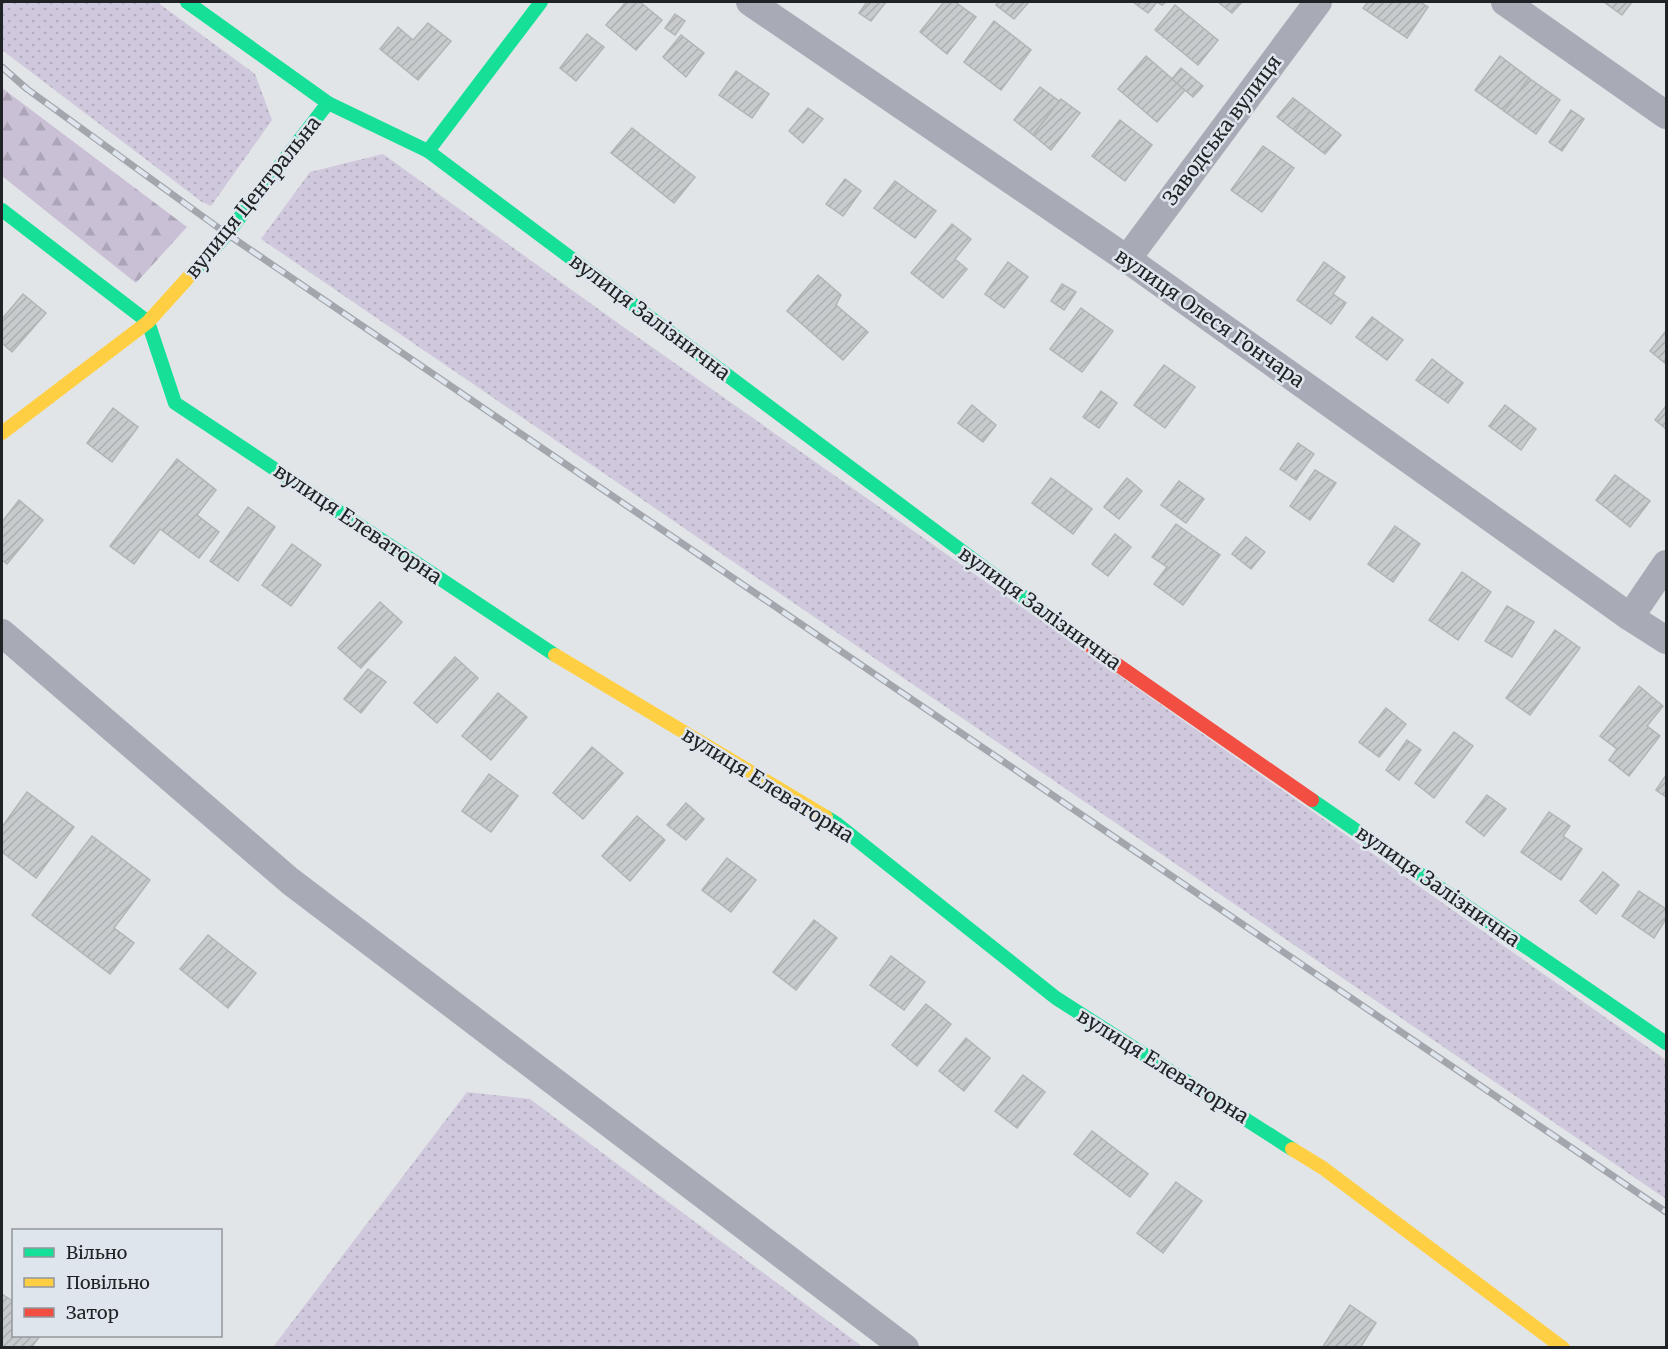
<svg xmlns="http://www.w3.org/2000/svg" width="1668" height="1349" font-family="Merriweather,serif">
  <style>
    .grass { fill: url(#grass-dots) }
    .forest { fill: url(#forest-firs) }
    .building { fill: url(#building-hatch); stroke: #b2b5b6; stroke-width: 1.5 }
    .lines { fill: none; stroke-linecap: round; stroke-linejoin: round }
    .street { stroke: #a8abb6; stroke-width: 28 }
    .fast { stroke: #16e098; stroke-width: 14 }
    .slow { stroke: #ffcf43; stroke-width: 14 }
    .jam { stroke: #f24e42; stroke-width: 14 }
    .rail-casing { stroke: #a3a6ac; stroke-width: 7 }
    .rail { stroke: #dee5ec; stroke-width: 4.5; stroke-dasharray: 14; stroke-linecap: butt }
    .labels { text-anchor: middle; stroke-width: 5; stroke-linejoin: round; paint-order: stroke }
    .street-label { font-size: 20px; fill: #202325; stroke: #dee5ec }
  </style>
  <defs>
    <pattern id="grass-dots" width="8" height="8" patternUnits="userSpaceOnUse" patternTransform="scale(1.5)"><rect width="8" height="8" fill="#d0c8dc"/><path d="M2 2h.1M6 6h.1" fill="none" stroke="#b2acbd" stroke-width="1.8" stroke-linecap="round"/></pattern>
    <pattern id="forest-firs" width="22" height="20" patternUnits="userSpaceOnUse" patternTransform="scale(1.5)"><rect width="22" height="20" fill="#c9c0d6"/><path d="M5 1l3.5 6h-7zM16 11l3.5 6h-7z" fill="#aca5b8"/></pattern>
    <pattern id="building-hatch" width="6" height="6" patternUnits="userSpaceOnUse" patternTransform="scale(1.5)"><rect width="6" height="6" fill="#c8cbcd"/><path d="M-1 1l2-2M0 6l6-6M5 7l2-2" fill="none" stroke="#acaeb0"/></pattern>
  </defs>
  <rect width="100%" height="100%" fill="#e2e5e8"/>
  <g class="grass">
    <polygon points="2,2 157,2 255,74 272,120 211,206 202,202 2,50"/>
    <polygon points="383,154 622,326 1666,1060 1666,1199 261,239 310,172"/>
    <polygon points="467,1092 530,1099 863,1347 273,1347"/>
  </g>
  <polygon class="forest" points="2,88 187,227 136,283 2,176"/>
  <g class="building">
    <polygon points="626,2 640,2 662,20 636,50 606,25"/>
    <polygon points="867,2 886,2 871,21 859,13"/>
    <polygon points="944,2 955,2 976,17 947,54 920,32"/>
    <polygon points="998,2 1029,2 1014,19 996,5"/>
    <polygon points="1133,2 1166,2 1162,5 1157,2 1148,13"/>
    <polygon points="1218,2 1242,2 1232,13"/>
    <polygon points="1368,2 1420,2 1428,7 1407,38 1363,8"/>
    <polygon points="1604,2 1632,2 1622,15"/>
    <polygon points="1175,5 1218,40 1198,65 1155,30"/>
    <polygon points="675,14 685,21 675,35 665,28"/>
    <polygon points="994,21 1031,50 1001,90 964,62"/>
    <polygon points="428,23 451,41 418,80 380,49 398,27 413,40"/>
    <polygon points="587,34 604,47 576,81 560,68"/>
    <polygon points="681,35 704,53 686,77 663,57"/>
    <polygon points="1146,56 1185,90 1157,122 1118,89"/>
    <polygon points="1500,56 1529,78 1504,111 1475,90"/>
    <polygon points="1181,68 1203,86 1193,97 1172,79"/>
    <polygon points="736,71 769,94 752,118 719,95"/>
    <polygon points="1529,78 1560,100 1536,134 1504,111"/>
    <polygon points="1040,87 1059,101 1033,135 1014,120"/>
    <polygon points="1293,98 1310,111 1295,131 1277,117"/>
    <polygon points="1061,99 1080,113 1051,150 1033,135"/>
    <polygon points="808,108 823,119 803,143 789,131"/>
    <polygon points="1571,110 1584,119 1562,151 1549,142"/>
    <polygon points="1310,111 1341,135 1325,154 1295,131"/>
    <polygon points="1120,120 1152,145 1125,181 1092,156"/>
    <polygon points="632,128 695,177 674,203 611,153"/>
    <polygon points="1263,146 1294,168 1262,212 1231,190"/>
    <polygon points="845,179 861,191 843,216 826,204"/>
    <polygon points="895,181 936,211 915,238 874,208"/>
    <polygon points="952,224 971,239 955,259 967,269 943,298 911,273"/>
    <polygon points="1008,262 1028,277 1004,308 985,294"/>
    <polygon points="1324,262 1345,277 1333,294 1346,303 1331,324 1297,300"/>
    <polygon points="818,275 841,295 836,305 868,332 843,360 787,311"/>
    <polygon points="1062,284 1076,292 1064,310 1051,301"/>
    <polygon points="23,294 46,313 12,352 2,343 2,319"/>
    <polygon points="1081,308 1113,331 1082,372 1050,349"/>
    <polygon points="1372,317 1403,340 1387,360 1356,337"/>
    <polygon points="1666,331 1666,364 1650,351"/>
    <polygon points="1432,359 1463,383 1448,403 1416,380"/>
    <polygon points="1164,365 1195,387 1165,428 1134,405"/>
    <polygon points="1101,391 1117,403 1099,428 1083,417"/>
    <polygon points="972,405 996,425 983,442 958,423"/>
    <polygon points="1505,405 1536,429 1521,450 1489,426"/>
    <polygon points="1666,406 1666,429 1655,420"/>
    <polygon points="113,408 138,427 112,462 87,443"/>
    <polygon points="1298,443 1314,454 1296,480 1280,469"/>
    <polygon points="177,459 216,490 197,515 219,532 199,558 160,529 134,564 110,546"/>
    <polygon points="1315,470 1336,483 1310,520 1290,506"/>
    <polygon points="1615,475 1650,501 1630,527 1596,500"/>
    <polygon points="1051,478 1092,509 1073,534 1032,503"/>
    <polygon points="1127,478 1142,491 1119,519 1104,507"/>
    <polygon points="1179,481 1204,499 1186,523 1161,505"/>
    <polygon points="19,500 43,520 7,564 2,560 2,522"/>
    <polygon points="248,507 275,527 238,581 210,561"/>
    <polygon points="1176,524 1220,555 1183,605 1154,584 1167,567 1152,557"/>
    <polygon points="1395,526 1420,544 1393,582 1368,564"/>
    <polygon points="1115,534 1131,547 1108,576 1092,564"/>
    <polygon points="1246,537 1265,552 1251,569 1232,554"/>
    <polygon points="292,544 321,565 291,606 262,585"/>
    <polygon points="1462,572 1491,592 1458,640 1429,620"/>
    <polygon points="380,602 402,622 361,668 338,648"/>
    <polygon points="1507,606 1534,622 1512,657 1485,641"/>
    <polygon points="1555,630 1580,648 1530,715 1506,698"/>
    <polygon points="455,657 478,678 437,723 414,703"/>
    <polygon points="368,669 386,682 361,713 344,699"/>
    <polygon points="1639,686 1663,706 1647,726 1660,736 1629,776 1609,760 1617,749 1600,736"/>
    <polygon points="498,693 527,717 491,760 462,736"/>
    <polygon points="1386,708 1406,724 1379,757 1359,742"/>
    <polygon points="1454,732 1473,746 1434,798 1415,783"/>
    <polygon points="1407,740 1421,750 1399,780 1386,770"/>
    <polygon points="592,747 623,773 583,819 553,793"/>
    <polygon points="489,774 518,796 491,832 462,811"/>
    <polygon points="1666,775 1666,797 1656,790"/>
    <polygon points="27,792 74,827 36,878 2,852 2,827"/>
    <polygon points="1487,795 1506,809 1484,836 1466,822"/>
    <polygon points="686,803 704,819 686,840 667,825"/>
    <polygon points="1549,812 1570,826 1563,836 1582,849 1561,880 1521,852"/>
    <polygon points="637,816 665,840 630,881 602,856"/>
    <polygon points="92,836 150,880 114,928 134,943 110,974 32,915"/>
    <polygon points="727,858 756,880 731,912 702,890"/>
    <polygon points="1603,872 1619,885 1596,914 1580,901"/>
    <polygon points="1639,891 1666,909 1666,919 1654,938 1622,916"/>
    <polygon points="814,920 837,938 796,990 773,972"/>
    <polygon points="208,935 256,973 228,1008 180,969"/>
    <polygon points="891,956 925,982 904,1010 870,985"/>
    <polygon points="926,1004 951,1024 917,1066 892,1045"/>
    <polygon points="966,1038 990,1058 964,1091 939,1071"/>
    <polygon points="1023,1075 1045,1092 1017,1128 995,1111"/>
    <polygon points="1092,1131 1148,1174 1130,1197 1074,1154"/>
    <polygon points="1176,1182 1202,1201 1163,1253 1137,1233"/>
    <polygon points="2,1294 14,1302 14,1336 40,1336 31,1348 2,1348"/>
    <polygon points="1350,1305 1376,1323 1360,1348 1322,1348"/>
  </g>
  <g class="lines">
    <g class="street">
      <polyline points="750,2 1127,259 1630,617 1666,640"/>
      <polyline points="1505,2 1666,115"/>
      <polyline points="1127,259 1318,2"/>
      <polyline points="1630,617 1666,564"/>
      <polyline points="2,633 290,881 905,1348"/>
    </g>
    <g class="fast">
      <polyline points="187,2 328,103 428,151 541,2"/>
      <polyline points="428,151 1066,629"/>
      <polyline points="2,210 148,322 175,403 555,655"/>
      <polyline points="195,270 227,234 328,103"/>
      <polyline points="1312,800 1666,1043"/>
      <polyline points="826,817 837,824 1056,998 1292,1149"/>
    </g>
    <g class="slow">
      <polyline points="2,433 148,322 195,270"/>
      <polyline points="555,655 826,817"/>
      <polyline points="1292,1149 1323,1168 1563,1348"/>
    </g>
    <polyline class="jam" points="1066,629 1312,800"/>
    <g class="rail-casing">
      <polyline id="rail" points="2,67 27,89 227,234 1666,1212"/>
    </g>
    <use href="#rail" class="rail"/>
  </g>
  <g class="labels">
    <g class="street-label">
      <text transform="translate(1222 130) rotate(-53)" y="7">Заводська вулиця</text>
      <text transform="translate(253 197) rotate(-51)" y="7">вулиця Центральна</text>
      <text transform="translate(650 317) rotate(37)" y="7">вулиця Залізнична</text>
      <text transform="translate(1210 318) rotate(35)" y="7">вулиця Олеся Гончара</text>
      <text transform="translate(358 524) rotate(34)" y="7">вулиця Елеваторна</text>
      <text transform="translate(1040 608) rotate(36)" y="7">вулиця Залізнична</text>
      <text transform="translate(768 785) rotate(32)" y="7">вулиця Елеваторна</text>
      <text transform="translate(1438 886) rotate(35)" y="7">вулиця Залізнична</text>
      <text transform="translate(1163 1066) rotate(32)" y="7">вулиця Елеваторна</text>
    </g>
  </g>
  <rect width="1668" height="1349" fill="none" stroke="#202325" stroke-width="6"/>
  <rect x="12" y="1229" width="210" height="108" fill="#dee5ec" stroke="#92979c" stroke-width="1.5"/>
  <rect x="24" y="1248" width="30" height="9" fill="#16e098" stroke="#92979c" stroke-width="1.5"/>
  <text x="66" y="1259" font-size="18" fill="#202325">Вільно</text>
  <rect x="24" y="1278" width="30" height="9" fill="#ffcf43" stroke="#92979c" stroke-width="1.5"/>
  <text x="66" y="1289" font-size="18" fill="#202325">Повільно</text>
  <rect x="24" y="1308" width="30" height="9" fill="#f24e42" stroke="#92979c" stroke-width="1.5"/>
  <text x="66" y="1319" font-size="18" fill="#202325">Затор</text>
</svg>
